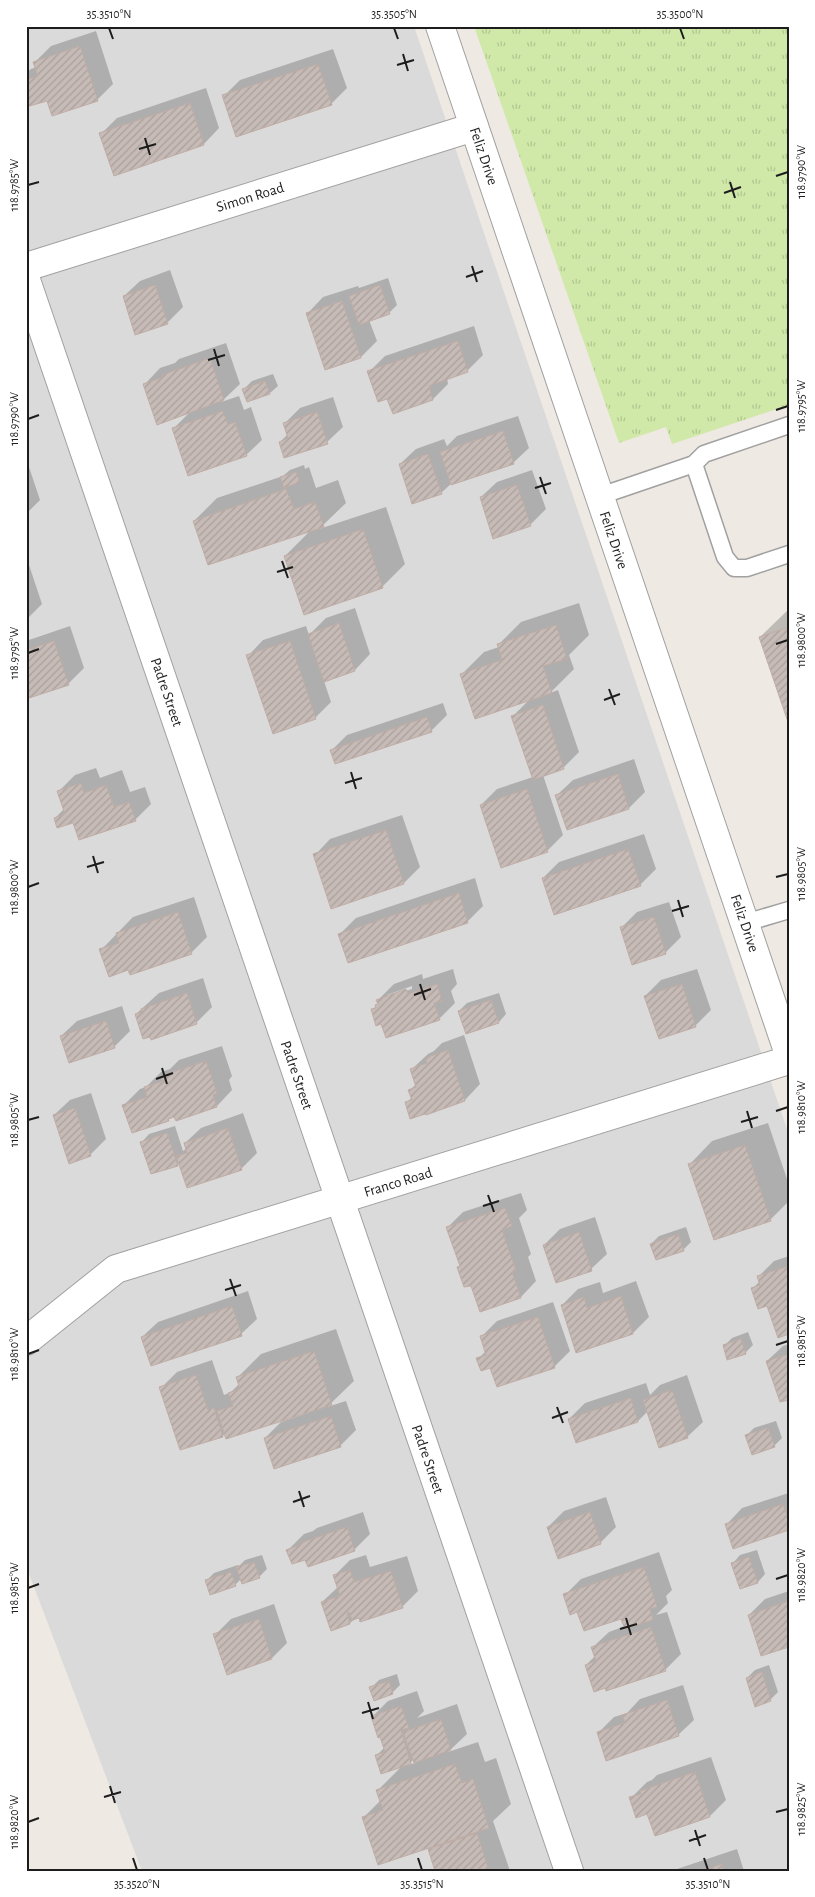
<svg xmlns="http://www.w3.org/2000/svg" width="815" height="1897" font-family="'Alegreya Sans',sans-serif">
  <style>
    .residential { fill: #dbdada }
    .grass { fill: url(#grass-tufts) }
    .shadow { fill: #0003; fill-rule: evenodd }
    .building { fill: url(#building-hatch); stroke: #c0ada5 }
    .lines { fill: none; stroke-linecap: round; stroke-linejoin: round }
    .lane-casing { stroke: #a1a1a1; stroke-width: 19 }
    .street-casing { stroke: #a1a1a1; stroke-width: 30 }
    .lane { stroke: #fff; stroke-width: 16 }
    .street { stroke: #fff; stroke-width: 28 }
    .ticks { fill: none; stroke: #1d1d1d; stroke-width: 2 }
    .labels { text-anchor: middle; stroke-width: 4; stroke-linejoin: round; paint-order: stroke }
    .street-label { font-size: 15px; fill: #1d1d1d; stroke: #fff }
    .neatline { fill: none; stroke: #1d1d1d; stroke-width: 2 }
    .ticks-label { font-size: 12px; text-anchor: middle; fill: #1d1d1d }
  </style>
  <defs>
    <pattern id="grass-tufts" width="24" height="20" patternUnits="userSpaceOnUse" patternTransform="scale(1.25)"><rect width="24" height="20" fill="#d0e8a8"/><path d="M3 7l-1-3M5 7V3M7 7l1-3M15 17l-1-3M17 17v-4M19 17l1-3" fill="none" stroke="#b2c790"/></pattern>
    <pattern id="building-hatch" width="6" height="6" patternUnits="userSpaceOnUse" patternTransform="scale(1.25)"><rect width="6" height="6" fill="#c6bbb6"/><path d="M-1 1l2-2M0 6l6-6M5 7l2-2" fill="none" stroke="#aaa09c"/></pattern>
  </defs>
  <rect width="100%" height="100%" fill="#eee9e3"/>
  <polygon class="residential" points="26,26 414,26 789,1135 789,1871 142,1871 26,1566"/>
  <polygon class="grass" points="474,26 789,26 789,405 672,444 666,427 619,443"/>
  <g class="shadow">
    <polygon points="96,31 113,84 97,100 47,99 26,106 26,73 31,69 36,67 35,62 51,46"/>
    <polygon points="333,49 347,88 331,104 224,96 240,80"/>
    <polygon points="206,88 219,128 204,144 101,134 117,118"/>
    <polygon points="170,270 183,307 167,323 124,296 140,281"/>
    <polygon points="388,278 397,305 389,313 369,320 377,341 361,357 326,369 308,313 323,297 358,286 359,288"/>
    <polygon points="474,326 483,355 467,371 447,378 448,384 433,399 388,398 369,372 385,356"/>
    <polygon points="226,343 240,384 221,402 239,396 244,410 251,407 262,440 246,455 173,429 190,412 145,384 160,368 175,363 179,359"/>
    <polygon points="273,374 278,386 270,393 248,401 244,389 252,381"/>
    <polygon points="333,397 343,427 327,442 280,442 288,434 285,423 300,408"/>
    <polygon points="518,416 529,448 513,463 452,483 441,493 400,464 416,449 444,439 447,446 457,436"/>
    <polygon points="26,464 28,464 40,500 26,514"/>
    <polygon points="304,465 305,469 309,467 316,488 338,480 346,503 319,529 386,507 405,564 382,587 285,556 312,529 194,521 217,498 283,476 290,470"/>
    <polygon points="532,470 546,509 530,525 481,497 497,482"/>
    <polygon points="26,556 42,604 26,620"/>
    <polygon points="579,603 589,635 569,655 574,669 550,693 558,690 579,752 563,768 543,775 563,835 547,851 481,805 497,789 533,777 513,716 530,699 461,675 484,652 499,647 498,645 521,622"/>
    <polygon points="355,608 370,654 355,670 324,681 331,702 315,718 248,656 263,640 306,626 309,635 326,618"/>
    <polygon points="789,609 789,721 760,637"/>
    <polygon points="70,626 84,668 68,684 26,698 26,641"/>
    <polygon points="443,703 447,715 431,731 332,750 347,735"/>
    <polygon points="634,759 645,792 629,808 568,828 557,795 573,780"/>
    <polygon points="96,768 100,778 122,770 130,792 145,787 151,804 135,820 74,822 55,818 65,808 59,791 75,775"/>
    <polygon points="402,815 420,867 404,883 332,907 315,855 330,839"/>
    <polygon points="644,834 656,869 640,885 543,878 559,862"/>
    <polygon points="475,878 483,906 468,921 349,961 340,934 356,918"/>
    <polygon points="194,897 207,937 191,953 129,969 101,950 133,917"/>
    <polygon points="669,902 681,937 665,953 621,928 637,912"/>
    <path d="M 453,969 L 457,984 L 451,991 L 455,1003 L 439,1019 L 382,1023 L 372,1010 L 379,1003 L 378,1000 L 394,984 L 422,974 L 423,979 ZM 412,986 L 412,989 L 387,997 L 387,995 Z"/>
    <polygon points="697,969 711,1010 695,1026 645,996 661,980"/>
    <polygon points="203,978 212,1007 196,1023 151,1035 136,1014 159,993"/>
    <polygon points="499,993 506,1014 499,1022 459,1011 467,1003"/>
    <polygon points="122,1006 130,1031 114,1047 61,1036 77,1021"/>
    <polygon points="464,1035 480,1084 465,1100 406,1103 412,1097 410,1090 416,1084 412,1069 428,1054 434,1051 442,1043"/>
    <polygon points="222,1046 232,1076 229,1080 232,1090 217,1106 175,1116 168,1120 124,1105 140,1089 146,1087 161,1072 170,1069 179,1060"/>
    <polygon points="91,1093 106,1139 90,1155 54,1115 70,1100"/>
    <polygon points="243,1113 257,1153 241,1169 179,1162 177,1165 142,1142 149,1134 175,1126 183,1151 187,1148 185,1143 201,1128"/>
    <polygon points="768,1123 789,1185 789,1201 770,1220 690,1164 712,1141"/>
    <polygon points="521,1193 527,1210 519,1218 531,1254 528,1257 536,1281 521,1297 472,1284 461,1265 447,1228 463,1212"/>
    <polygon points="595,1217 607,1254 591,1269 544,1245 560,1229"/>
    <polygon points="686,1227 691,1242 683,1250 651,1244 659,1236"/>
    <polygon points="789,1256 789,1333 768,1305 753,1288 760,1281 758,1277 774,1261"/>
    <polygon points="636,1281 649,1317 633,1333 577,1352 562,1305 578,1289 600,1282 603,1293"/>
    <polygon points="248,1291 257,1319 241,1334 142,1337 158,1322"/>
    <polygon points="553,1302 570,1351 554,1367 491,1367 478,1359 486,1351 481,1337 497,1321"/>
    <polygon points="336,1329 354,1381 327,1407 346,1401 356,1430 340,1446 265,1438 281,1422 308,1413 308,1411 225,1433 223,1436 199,1444 161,1388 177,1372 212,1360 224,1395 231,1392 240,1383 238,1377 261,1354"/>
    <polygon points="748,1332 753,1345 745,1353 724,1346 732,1338"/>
    <polygon points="789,1344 789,1398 767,1361 783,1346"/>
    <polygon points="687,1375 703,1422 687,1437 648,1411 638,1421 577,1441 569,1419 585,1403 646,1383 650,1395 660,1385"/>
    <polygon points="776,1421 782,1438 774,1446 746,1436 754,1428"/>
    <polygon points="789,1493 789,1528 727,1524 742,1508"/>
    <polygon points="606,1497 616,1527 600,1543 548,1527 564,1511"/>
    <polygon points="363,1512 370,1534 354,1550 306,1558 288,1550 304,1534 313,1531 317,1528"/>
    <polygon points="757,1550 765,1574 758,1582 733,1563 740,1555"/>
    <polygon points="659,1552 672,1590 666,1596 668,1603 656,1615 667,1612 681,1654 665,1670 586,1665 595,1656 593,1647 609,1632 625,1626 622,1617 578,1611 565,1595 581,1579"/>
    <polygon points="262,1555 267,1569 259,1577 241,1579 235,1585 206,1581 214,1573 238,1565 239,1566 245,1560"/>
    <polygon points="366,1555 370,1567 407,1556 418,1591 402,1607 359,1616 350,1623 332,1629 322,1602 338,1587 334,1576 350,1560"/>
    <polygon points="789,1591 789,1646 749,1615 765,1599"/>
    <polygon points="274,1604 287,1643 272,1658 215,1635 231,1619"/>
    <polygon points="769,1665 778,1692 770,1700 747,1678 755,1670"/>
    <polygon points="397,1674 400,1685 392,1693 371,1688 379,1680"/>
    <polygon points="683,1685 694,1720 678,1735 598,1733 614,1717 627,1713 640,1699"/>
    <path d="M 417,1691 L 424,1711 L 417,1718 L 457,1704 L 467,1734 L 448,1752 L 478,1742 L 485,1762 L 496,1758 L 511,1804 L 493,1821 L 510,1871 L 436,1871 L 429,1850 L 434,1845 L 364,1817 L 381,1800 L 377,1791 L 402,1766 L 376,1756 L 385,1747 L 372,1717 L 388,1701 ZM 414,1759 L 415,1763 L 408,1765 Z"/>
    <polygon points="711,1757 726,1800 710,1816 656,1834 648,1813 631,1798 647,1782 652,1780 657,1775"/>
    <polygon points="737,1849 744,1871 676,1871 677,1869"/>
  </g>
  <g class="building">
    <polygon points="80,46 98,101 52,116 47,101 26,107 26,80 38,76 33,62"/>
    <polygon points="318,64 332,105 236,137 222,95"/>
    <polygon points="190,103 204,145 114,176 99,133"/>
    <polygon points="155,285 168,324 135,335 123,296"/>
    <polygon points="380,285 390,314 359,325 349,296"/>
    <polygon points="342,301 361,358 325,370 306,313"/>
    <polygon points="458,341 468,372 429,386 433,400 393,414 387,399 378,402 367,371"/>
    <polygon points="210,358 224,400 157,425 143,384 163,377 162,375"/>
    <polygon points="265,381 270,394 247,402 242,389"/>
    <polygon points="223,411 228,425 235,422 247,456 188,476 172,428"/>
    <polygon points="317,412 328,444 284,458 279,442 288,438 283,423"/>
    <polygon points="503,431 514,464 451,485 440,452"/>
    <polygon points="428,454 442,494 412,504 399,464"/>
    <polygon points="296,472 300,482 284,488 280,477"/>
    <polygon points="517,485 531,526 493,539 480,497"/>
    <polygon points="286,489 294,509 315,502 324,527 208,565 193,521"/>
    <polygon points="363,529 383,588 304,615 284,556"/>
    <polygon points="339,623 355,671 324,682 308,634"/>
    <polygon points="556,625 567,659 543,666 552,693 475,719 460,674 502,660 497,644"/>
    <polygon points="789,627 789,725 759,637"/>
    <polygon points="54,641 69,685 26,699 26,650"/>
    <polygon points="290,641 316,719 273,734 246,655"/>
    <polygon points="543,705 564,769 533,780 511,716"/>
    <polygon points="427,717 432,732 335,764 330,750"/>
    <polygon points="618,774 629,809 567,830 555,795"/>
    <polygon points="81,783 84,793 106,785 114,807 129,802 136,821 79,840 73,823 57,828 54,818 65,814 57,791"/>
    <polygon points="527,789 548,852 501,868 480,805"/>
    <polygon points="386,830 404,884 331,909 313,854"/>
    <polygon points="628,849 641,886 554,915 542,878"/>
    <polygon points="459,893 468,923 348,963 338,934"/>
    <polygon points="178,912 192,954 130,975 128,970 109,977 99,949 119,943 116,933"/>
    <polygon points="654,917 666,954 632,965 620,927"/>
    <polygon points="437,984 442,1001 434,1003 440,1020 386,1038 381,1024 376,1026 371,1009 376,1008 375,1005 378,1004 376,1000 406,989 408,994"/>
    <polygon points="682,984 696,1027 659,1039 644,996"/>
    <polygon points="187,993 197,1024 151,1040 150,1037 143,1039 135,1014 142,1012 141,1009"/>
    <polygon points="491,1000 499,1023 466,1034 458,1011"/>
    <polygon points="106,1021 115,1048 69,1063 60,1036"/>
    <polygon points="448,1050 465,1101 426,1115 425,1114 410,1119 405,1102 412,1100 408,1090 416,1087 410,1069 427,1063 425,1058"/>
    <polygon points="206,1061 217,1093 213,1095 217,1107 176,1121 174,1117 168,1119 169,1121 132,1133 122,1105 147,1097 144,1087 163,1081 161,1076"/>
    <polygon points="75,1108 91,1156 69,1164 53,1115"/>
    <polygon points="228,1128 242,1170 187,1188 176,1156 187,1153 184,1143"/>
    <polygon points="167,1133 178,1166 151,1174 140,1142"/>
    <polygon points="745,1145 771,1221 714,1240 688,1164"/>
    <polygon points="505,1208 512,1226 502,1230 516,1271 512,1272 521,1298 480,1312 471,1286 464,1287 457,1267 460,1266 446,1227"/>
    <polygon points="579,1232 592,1271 556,1283 543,1245"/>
    <polygon points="678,1234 684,1251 656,1260 650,1244"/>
    <polygon points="789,1266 789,1334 778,1338 767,1306 758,1309 751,1288 760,1285 757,1276"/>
    <polygon points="621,1296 633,1334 576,1353 561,1305 584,1297 587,1308"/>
    <polygon points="232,1306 242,1336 151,1366 141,1337"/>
    <polygon points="538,1317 555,1368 497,1387 490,1368 481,1371 476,1358 486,1355 480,1336"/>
    <polygon points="741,1339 746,1354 727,1360 723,1345"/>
    <polygon points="314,1351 332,1405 226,1439 217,1411 233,1406 228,1393 240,1389 236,1377"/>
    <polygon points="789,1354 789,1400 780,1402 766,1361"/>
    <polygon points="196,1375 208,1410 214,1408 223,1437 180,1450 159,1387"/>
    <polygon points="672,1390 688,1438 659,1448 643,1400"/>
    <polygon points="631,1398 638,1422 576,1443 568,1419"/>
    <polygon points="331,1416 341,1447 274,1469 264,1438"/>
    <polygon points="768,1428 775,1447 752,1455 745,1435"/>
    <polygon points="783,1504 789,1521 789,1530 733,1549 725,1524"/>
    <polygon points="590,1512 601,1544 558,1559 547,1527"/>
    <polygon points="347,1527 355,1551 308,1567 305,1560 292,1564 286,1550 300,1545 300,1543"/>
    <polygon points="749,1557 758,1583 740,1589 731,1563"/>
    <polygon points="254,1562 260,1578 242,1584 236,1567"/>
    <polygon points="644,1567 657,1607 650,1609 653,1620 625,1629 621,1619 584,1631 577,1612 570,1615 563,1594"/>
    <polygon points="350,1570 354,1582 391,1571 403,1608 360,1622 359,1618 352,1620 349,1612 347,1613 350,1624 331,1631 321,1602 340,1596 333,1575"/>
    <polygon points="231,1572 236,1586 210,1595 205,1580"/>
    <polygon points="789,1601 789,1647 761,1656 748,1615"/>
    <polygon points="259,1619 272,1659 227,1675 213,1634"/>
    <polygon points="651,1627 666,1671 606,1691 605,1688 594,1692 585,1665 596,1661 591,1647"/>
    <polygon points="762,1672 771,1701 755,1707 746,1678"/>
    <polygon points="389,1681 393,1694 374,1701 369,1687"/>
    <polygon points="667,1700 679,1736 606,1761 597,1732 625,1723 622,1715"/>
    <polygon points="401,1706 409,1728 401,1730 411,1764 381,1774 375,1755 385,1752 380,1737 378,1738 371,1716"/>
    <polygon points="441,1719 451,1750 414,1763 403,1732"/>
    <polygon points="455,1764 462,1783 473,1779 489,1828 378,1865 362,1817 383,1810 376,1790"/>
    <polygon points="695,1772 710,1817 655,1836 647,1814 636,1818 629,1797 641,1794 640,1791"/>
    <polygon points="477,1833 489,1871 435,1871 428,1849"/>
    <polygon points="721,1864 723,1871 702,1871"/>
  </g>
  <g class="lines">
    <g class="lane-casing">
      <g id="lane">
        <polyline points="694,464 725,557 734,568 747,568 789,554"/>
        <polyline points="600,496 694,464 704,454 789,425"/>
        <polyline points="745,923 789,910"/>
      </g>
    </g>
    <g class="street-casing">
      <g id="street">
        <polyline points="440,26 789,1054"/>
        <polyline points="26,267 474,127"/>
        <polyline points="26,280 569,1871"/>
        <polyline points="26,1341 116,1269 789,1060"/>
      </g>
    </g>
    <use href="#lane" class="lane"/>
    <use href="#street" class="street"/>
  </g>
  <path class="ticks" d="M 109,28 L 113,39M 394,28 L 398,39M 680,28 L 684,39M 403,54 L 408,71M 397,65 L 414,60M 145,138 L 150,155M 139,149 L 156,144M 776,176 L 788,172M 730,182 L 735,198M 28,185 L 39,182M 724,193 L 741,187M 472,266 L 477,282M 466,277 L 483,271M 214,349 L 219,366M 208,360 L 225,355M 776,410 L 788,406M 28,419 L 39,415M 540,477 L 546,494M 535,488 L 551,483M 282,561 L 288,578M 277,572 L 293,567M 776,644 L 788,640M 28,653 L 39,649M 609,689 L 615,705M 604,700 L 620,694M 351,772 L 356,789M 345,783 L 362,778M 93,856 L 98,873M 87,867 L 104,862M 776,877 L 788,874M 28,887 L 39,883M 678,900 L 683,917M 672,911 L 689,906M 420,984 L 425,1000M 414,995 L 431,989M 162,1068 L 167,1084M 156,1079 L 173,1073M 747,1111 L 752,1128M 776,1111 L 788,1107M 28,1120 L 39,1117M 741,1122 L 758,1117M 488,1195 L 494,1212M 483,1206 L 499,1201M 230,1279 L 236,1296M 225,1290 L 241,1285M 776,1345 L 788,1341M 28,1354 L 39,1350M 557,1407 L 563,1423M 552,1418 L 568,1412M 299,1491 L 304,1507M 293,1502 L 310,1496M 776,1579 L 788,1575M 28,1588 L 39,1584M 626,1618 L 631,1635M 620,1629 L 637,1624M 368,1702 L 373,1719M 362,1713 L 379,1708M 110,1786 L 115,1803M 104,1797 L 121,1792M 776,1812 L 788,1809M 28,1822 L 39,1818M 695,1830 L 700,1846M 689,1841 L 706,1835M 133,1858 L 137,1870M 418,1858 L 422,1870M 704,1858 L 708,1870"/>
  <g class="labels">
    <g class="street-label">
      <text transform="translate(484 156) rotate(71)" y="5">Feliz Drive</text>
      <text transform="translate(250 197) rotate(-17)" y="5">Simon Road</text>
      <text transform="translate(614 540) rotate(71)" y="5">Feliz Drive</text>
      <text transform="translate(167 692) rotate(71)" y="5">Padre Street</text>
      <text transform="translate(745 923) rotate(71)" y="5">Feliz Drive</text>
      <text transform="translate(297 1075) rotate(71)" y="5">Padre Street</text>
      <text transform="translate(398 1182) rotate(-17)" y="5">Franco Road</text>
      <text transform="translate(428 1459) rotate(71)" y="5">Padre Street</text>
    </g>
  </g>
  <rect width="815" height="1897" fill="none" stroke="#ffffff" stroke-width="55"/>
  <rect x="28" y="28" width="760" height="1842" class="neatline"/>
  <g class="ticks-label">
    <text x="109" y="18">35.3510°N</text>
    <text x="394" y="18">35.3505°N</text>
    <text x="680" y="18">35.3500°N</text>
    <text transform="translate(801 172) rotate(-90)" y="4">118.9790°W</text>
    <text transform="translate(14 185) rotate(-90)" y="4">118.9785°W</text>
    <text transform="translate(801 406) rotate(-90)" y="4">118.9795°W</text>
    <text transform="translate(14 419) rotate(-90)" y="4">118.9790°W</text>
    <text transform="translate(801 640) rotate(-90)" y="4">118.9800°W</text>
    <text transform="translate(14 653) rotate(-90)" y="4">118.9795°W</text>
    <text transform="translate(801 874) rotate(-90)" y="4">118.9805°W</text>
    <text transform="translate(14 887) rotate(-90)" y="4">118.9800°W</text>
    <text transform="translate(801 1107) rotate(-90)" y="4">118.9810°W</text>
    <text transform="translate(14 1120) rotate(-90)" y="4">118.9805°W</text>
    <text transform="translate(801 1341) rotate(-90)" y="4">118.9815°W</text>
    <text transform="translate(14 1354) rotate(-90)" y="4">118.9810°W</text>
    <text transform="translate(801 1575) rotate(-90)" y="4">118.9820°W</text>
    <text transform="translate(14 1588) rotate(-90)" y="4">118.9815°W</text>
    <text transform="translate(801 1809) rotate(-90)" y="4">118.9825°W</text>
    <text transform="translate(14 1822) rotate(-90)" y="4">118.9820°W</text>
    <text x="137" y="1888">35.3520°N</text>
    <text x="422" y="1888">35.3515°N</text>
    <text x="708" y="1888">35.3510°N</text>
  </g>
</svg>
